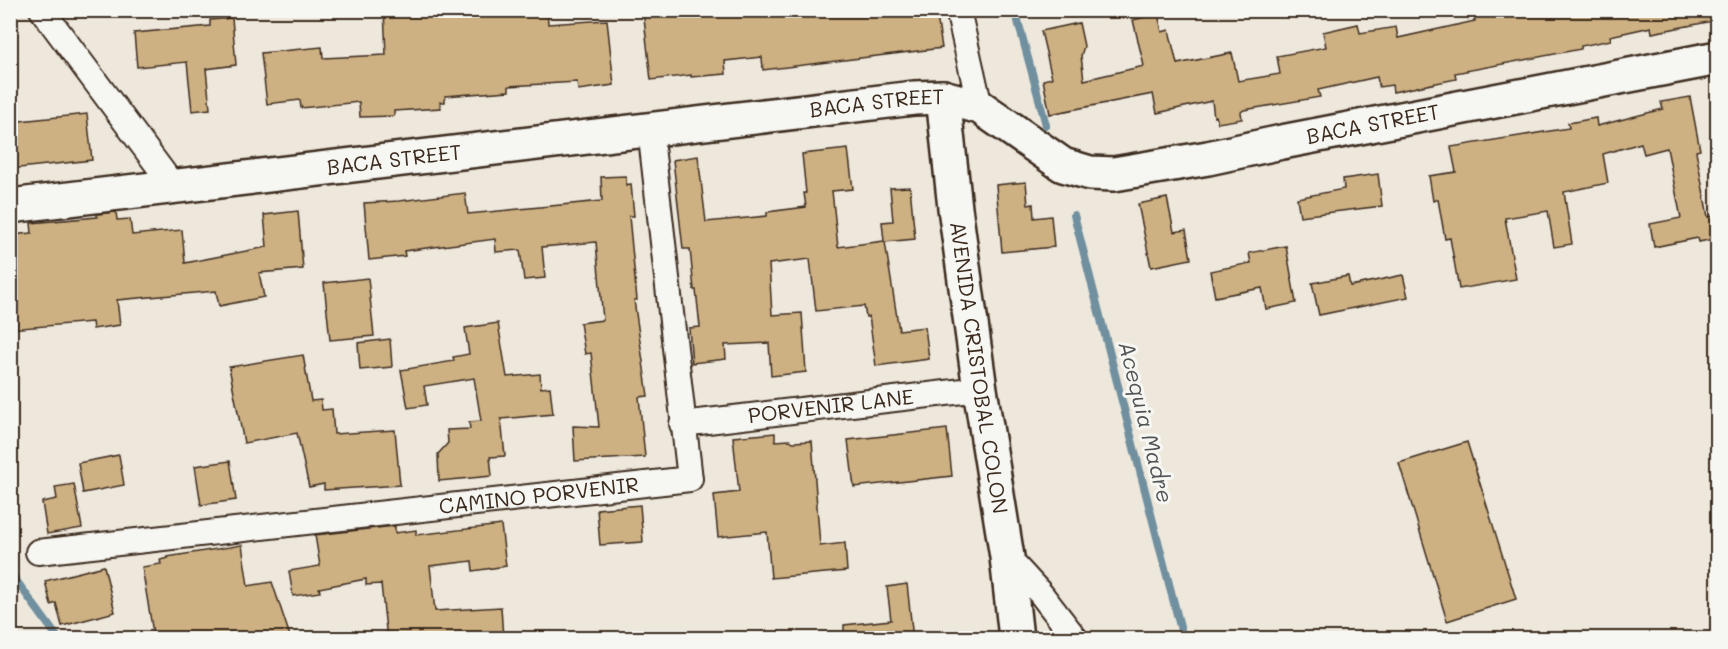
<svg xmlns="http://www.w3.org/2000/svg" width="1728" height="649" font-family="Mali,sans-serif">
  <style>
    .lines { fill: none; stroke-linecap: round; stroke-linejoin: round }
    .stream { stroke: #708f9f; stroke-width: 8 }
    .building { fill: #ceb183; stroke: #3b2a1e; stroke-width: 1.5 }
    .street-casing { stroke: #3b2a1e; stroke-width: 28 }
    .secondary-casing { stroke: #3b2a1e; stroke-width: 38 }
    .street { stroke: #f6f6f2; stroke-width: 24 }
    .secondary { stroke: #f6f6f2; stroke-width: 33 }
    .labels { text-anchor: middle; stroke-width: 6; stroke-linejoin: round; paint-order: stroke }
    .street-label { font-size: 21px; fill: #3b2a1e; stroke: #f6f6f2 }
    .water-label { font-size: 22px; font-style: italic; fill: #515454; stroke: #f6f6f2 }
  </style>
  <rect width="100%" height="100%" fill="#eee8dc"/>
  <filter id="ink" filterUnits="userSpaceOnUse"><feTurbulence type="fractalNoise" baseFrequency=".0167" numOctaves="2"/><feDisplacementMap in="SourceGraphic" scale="12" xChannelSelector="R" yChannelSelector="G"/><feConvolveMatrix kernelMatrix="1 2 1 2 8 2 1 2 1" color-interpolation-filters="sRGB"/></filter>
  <g filter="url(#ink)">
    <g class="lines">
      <g class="stream">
        <polyline points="1015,10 1046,125"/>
        <polyline points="1074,215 1183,638"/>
        <polyline points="10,572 58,638"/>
      </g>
    </g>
    <g class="building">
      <polygon points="384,10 547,10 548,24 607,20 614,85 578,90 577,82 509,86 509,91 445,96 445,102 440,102 441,108 394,111 394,116 360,117 359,102 301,108 300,100 267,104 261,53 322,47 323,58 386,55"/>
      <polygon points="643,10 750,10 750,16 806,10 936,10 942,48 763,70 762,57 725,61 726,74 691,77 691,75 651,80"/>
      <polygon points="1473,10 1717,10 1718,20 1652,33 1651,27 1610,36 1611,40 1581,46 1581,49 1455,73 1456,79 1393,92 1392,85 1379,87 1377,77 1318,90 1320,97 1244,110 1241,112 1242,119 1218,123 1216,116 1214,117 1212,101 1157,113 1153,94 1050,114 1043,80 1052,78 1041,31 1079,23 1084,46 1081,56 1084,80 1144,66 1133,20 1158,14 1162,32 1169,30 1177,64 1232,53 1238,81 1280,74 1277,56 1326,47 1323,32 1358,24 1360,33 1396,27 1398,38 1475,21"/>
      <polygon points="232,18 236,65 206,69 210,109 192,111 187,62 137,67 134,33 210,26 210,20"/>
      <polygon points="1690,97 1700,150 1696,151 1708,217 1718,215 1718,238 1699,242 1698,238 1654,247 1650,224 1681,218 1667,148 1644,154 1641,143 1603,154 1608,183 1564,192 1572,244 1554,247 1548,211 1505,218 1516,279 1459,289 1450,238 1445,239 1438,199 1433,201 1429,176 1456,172 1451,147 1569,128 1568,123 1596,118 1597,126 1663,109 1661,102"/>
      <polygon points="87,114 92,160 10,169 10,122"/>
      <polygon points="848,149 853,189 832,191 838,247 884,241 882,222 893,221 890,188 910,187 915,239 885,242 899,330 925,327 929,359 876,366 869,316 866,317 864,306 816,311 810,259 769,264 772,315 802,313 806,372 771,376 769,343 725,345 726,359 692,363 689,328 700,327 696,290 694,290 690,249 683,249 673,160 698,156 706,222 767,216 767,212 806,207 804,193 806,193 802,154"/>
      <polygon points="1378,174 1382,206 1300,216 1297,198 1344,189 1343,179"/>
      <polygon points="626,176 626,185 631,184 634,216 629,216 637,300 634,300 648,396 639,397 645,457 575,461 573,426 599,427 591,353 585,354 580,323 603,320 596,242 542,247 545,278 524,280 520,250 496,252 495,239 404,251 405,256 369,260 364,203 399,201 465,193 468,214 602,201 601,177"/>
      <polygon points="1026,182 1028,205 1033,204 1034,218 1051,216 1054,247 1002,252 996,185"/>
      <polygon points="1167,198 1174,232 1186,230 1191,259 1151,267 1138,204"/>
      <polygon points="298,211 303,269 259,273 264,297 219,306 216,291 117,300 120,325 93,329 92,322 10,329 10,235 32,233 31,223 97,217 97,214 116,212 117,220 130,219 132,235 182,230 185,263 267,247 264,215"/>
      <polygon points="1286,246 1296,303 1266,309 1262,288 1215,297 1210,271 1251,263 1249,253"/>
      <polygon points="1403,275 1408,297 1319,315 1312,283 1348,276 1350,286"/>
      <polygon points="368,278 374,336 330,340 324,283"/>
      <polygon points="498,323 507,377 540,374 541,388 550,387 553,414 501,419 505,456 490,457 492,476 439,481 438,454 448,443 447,430 470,429 469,422 481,421 474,378 424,386 427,405 408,408 401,370 454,361 453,357 469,354 465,328"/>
      <polygon points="390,339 392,367 360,370 358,343"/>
      <polygon points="303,355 311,401 321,400 322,410 332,409 334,434 395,430 400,485 324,490 324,484 309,487 297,433 244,443 229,367"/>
      <polygon points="947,429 952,476 854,487 848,440"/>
      <polygon points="775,433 775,441 790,440 793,442 812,441 820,546 845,543 847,571 771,578 767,532 718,537 714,495 739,492 733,437"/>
      <polygon points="1467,442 1516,599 1447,621 1399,463"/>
      <polygon points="119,455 124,485 83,493 78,463"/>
      <polygon points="230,461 236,500 201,505 195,466"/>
      <polygon points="74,484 82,528 47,534 42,502 57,499 55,487"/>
      <polygon points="640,505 643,542 600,545 597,509"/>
      <polygon points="501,525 506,566 473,571 472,561 430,566 435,611 501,607 503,639 387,639 381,584 366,585 366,579 319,588 320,592 293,596 289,571 320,566 315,535 395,526 395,533 416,530 416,535"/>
      <polygon points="242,545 248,586 272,582 291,639 210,639 208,634 193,639 154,639 142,567 161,564 160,560 168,558 167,557"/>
      <polygon points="104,566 115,612 62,626 56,603 51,605 45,581"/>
      <polygon points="907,584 913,639 844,639 844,625 891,620 887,587"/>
    </g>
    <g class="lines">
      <g class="street-casing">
        <g id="street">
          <polyline points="42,10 174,187"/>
          <polyline points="958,10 980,107"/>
          <path id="s1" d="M 682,424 L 980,389"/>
          <path id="s2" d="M 38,552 L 690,479 L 650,129"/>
          <polyline points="1007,557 1041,594 1075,638"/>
        </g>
      </g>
      <g class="secondary-casing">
        <g id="secondary">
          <path id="s3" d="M 943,97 L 955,208 L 980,389 L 1007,557 L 1016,638"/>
          <path id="s4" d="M 10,206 L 914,98 L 943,97 L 980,107 L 1063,165 L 1090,173 L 1114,174 L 1208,158 L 1282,142 L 1718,58"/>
        </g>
      </g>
      <use href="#street" class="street"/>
      <use href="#secondary" class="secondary"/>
    </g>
  </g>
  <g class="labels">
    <g class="street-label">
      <text dy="7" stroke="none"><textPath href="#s4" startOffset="873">BACA STREET</textPath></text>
      <text dy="7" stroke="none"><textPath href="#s4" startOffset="1395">BACA STREET</textPath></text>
      <text dy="7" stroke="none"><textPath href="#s4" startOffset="387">BACA STREET</textPath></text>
      <text dy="7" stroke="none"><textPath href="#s3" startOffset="273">AVENIDA CRISTOBAL COLON</textPath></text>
      <text dy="7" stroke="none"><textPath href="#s1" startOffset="150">PORVENIR LANE</textPath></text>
      <text dy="7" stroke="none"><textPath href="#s2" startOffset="504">CAMINO PORVENIR</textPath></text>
    </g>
    <g class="water-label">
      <text transform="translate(1146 422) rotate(76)" y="8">Acequia Madre</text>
    </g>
  </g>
  <rect width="1728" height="649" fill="none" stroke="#f6f6f2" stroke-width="36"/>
  <rect x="18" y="18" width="1692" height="613" fill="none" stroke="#3b2a1e" stroke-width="2" filter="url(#ink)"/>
</svg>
